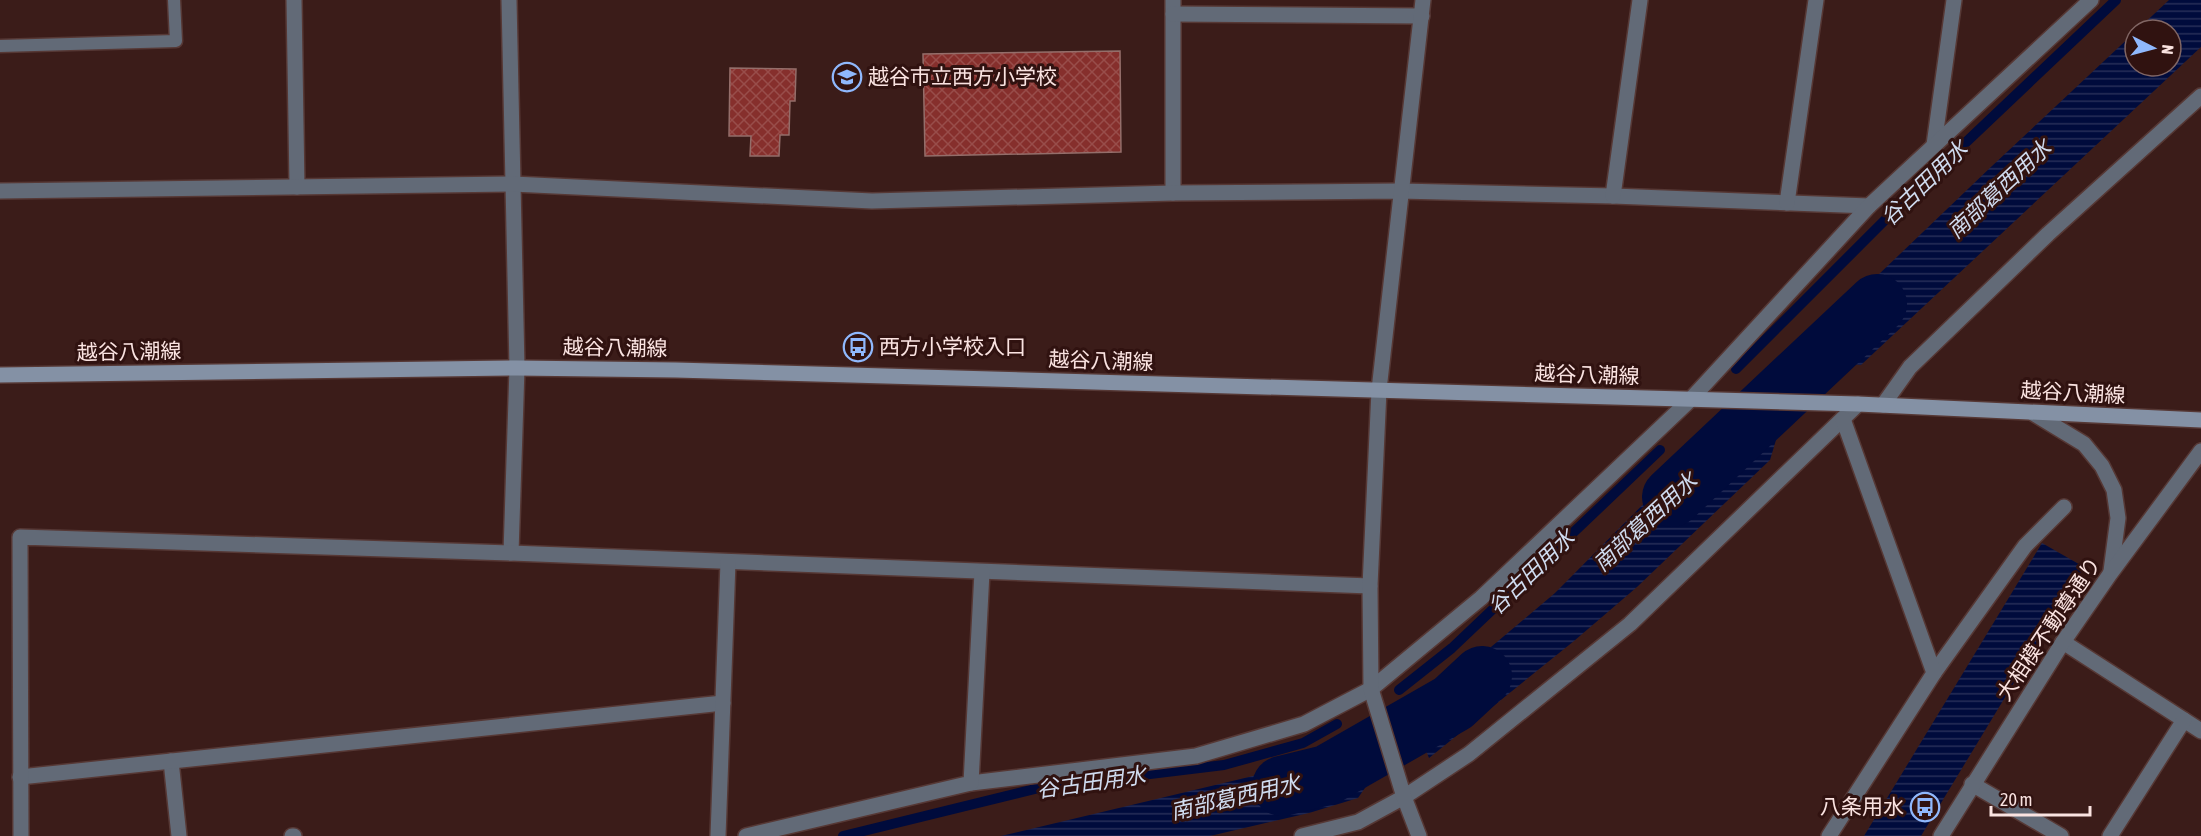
<svg xmlns="http://www.w3.org/2000/svg" width="2201" height="836" font-family="'Asap Condensed','Noto Sans JP',sans-serif">
  <style>
    .water { fill: url(#water-rules) }
    .lines { fill: none; stroke-linecap: round; stroke-linejoin: round }
    .stream { stroke: #000b3c; stroke-width: 10 }
    .river { stroke: #000b3c; stroke-width: 60 }
    .building { fill: url(#building-cross-hatch); stroke: #946e6a; stroke-width: 1.5 }
    .service-casing { stroke: #563835; stroke-width: 15 }
    .minor-casing { stroke: #563835; stroke-width: 18 }
    .tertiary-casing { stroke: #563835; stroke-width: 18 }
    .secondary-casing { stroke: #563835; stroke-width: 18 }
    .service { stroke: #626a77; stroke-width: 12 }
    .minor { stroke: #626a77; stroke-width: 15 }
    .tertiary { stroke: #626a77; stroke-width: 15 }
    .secondary { stroke: #8491a5; stroke-width: 15 }
    .labels { text-anchor: middle; stroke-width: 6; stroke-linejoin: round; paint-order: stroke }
    .poi-label { font-size: 21px; fill: #fae3e1; stroke: #301210; text-anchor: start }
    .street-label { font-size: 21px; fill: #fae3e1; stroke: #301210 }
    .water-label { font-size: 22px; font-style: italic; fill: #cfdbef; stroke: #301210 }
  </style>
  <defs>
    <pattern id="water-rules" width="6" height="5" patternUnits="userSpaceOnUse" patternTransform="scale(1.5)"><rect width="6" height="5" fill="#000b3c"/><path d="M0 2.5h6" fill="none" stroke="#262e58"/></pattern>
    <pattern id="building-cross-hatch" width="8" height="8" patternUnits="userSpaceOnUse" patternTransform="scale(1.5)"><rect width="8" height="8" fill="#862f2c"/><path d="M0 0l8 8M0 8l8-8" fill="none" stroke="#984d4a"/></pattern>
  </defs>
  <rect width="100%" height="100%" fill="#3b1c19"/>
  <g class="water">
    <polygon points="2169,0 2201,0 2201,47 1861,365 1795,359 1807,343 1992,166 2135,32 2135,66 2171,66 2171,30 2137,30"/>
    <polygon points="1776,440 1770,460 1637,587 1574,641 1429,758 1410,710 1434,695 1555,593 1706,441"/>
    <polygon points="2042,543 2084,567 1921,836 1864,836"/>
    <polygon points="1353,736 1367,785 1358,798 1309,813 1210,836 1001,836 1303,764"/>
  </g>
  <g class="lines">
    <g class="stream">
      <polyline points="1736,369 1903,202 2116,0"/>
      <polyline points="1399,690 1452,648 1660,450"/>
      <polyline points="843,836 1043,787 1224,765 1303,743 1337,724"/>
    </g>
    <g class="river">
      <polyline points="1672,497 1877,304"/>
      <polyline points="1282,786 1327,775 1453,703 1482,676"/>
    </g>
  </g>
  <g class="building">
    <polygon points="1120,51 1121,152 925,156 923,54"/>
    <polygon points="730,68 796,69 795,101 790,101 789,135 780,135 779,156 750,156 751,136 729,136"/>
  </g>
  <g class="lines">
    <g class="service-casing">
      <polyline id="service" points="0,46 176,41 174,0"/>
    </g>
    <g class="minor-casing">
      <g id="minor">
        <polyline points="294,0 297,187"/>
        <polyline points="509,0 517,368 511,553"/>
        <polyline points="1173,0 1173,193"/>
        <polyline points="1173,14 1422,16"/>
        <polyline points="1934,145 1954,0"/>
        <polyline points="0,191 513,184 872,201 1173,193 1400,191 1613,196 1869,206 2091,0"/>
        <polyline points="1613,196 1640,0"/>
        <polyline points="1787,203 1816,0"/>
        <polyline points="1883,405 1910,367 2048,234 2201,96"/>
        <polyline points="2063,642 2201,731"/>
        <polyline points="1934,673 2025,546 2064,507"/>
        <polyline points="171,761 179,836"/>
        <polyline points="20,777 723,703"/>
        <polyline points="971,783 1196,756 1304,724 1371,689 1481,598 1691,399 1869,206"/>
        <polyline points="1972,784 2061,836"/>
        <polyline points="21,836 20,537 511,553 1370,586"/>
        <polyline points="292,836 294,836"/>
        <polyline points="718,836 728,562"/>
        <polyline points="746,836 971,783 982,572"/>
        <polyline points="1302,836 1358,822 1404,797 1469,754 1630,624 1858,404"/>
        <polyline points="1419,836 1404,797 1371,689 1370,586 1379,390 1423,0"/>
        <polyline points="1829,836 1934,673 1843,419"/>
        <polyline points="2110,836 2184,720"/>
      </g>
    </g>
    <g class="tertiary-casing">
      <g id="tertiary">
        <polyline points="2033,413 2084,444 2102,466 2114,490 2118,518 2111,571"/>
        <polyline points="1941,836 2063,642 2110,574 2201,451"/>
      </g>
    </g>
    <g class="secondary-casing">
      <polyline id="secondary" points="0,375 517,368 676,370 1858,404 2201,420"/>
    </g>
    <use href="#service" class="service"/>
    <use href="#minor" class="minor"/>
    <use href="#tertiary" class="tertiary"/>
    <use href="#secondary" class="secondary"/>
  </g>
  <defs>
    <g id="school-ring" transform="scale(1.5)"><circle r="9.5" fill="#301210" stroke="#8fb8fd" stroke-width="1.5"/><path d="M0-5L7-2L0 1L-7-2ZM-4 1L0 2.5L4 1V4Q0 6-4 4Z" fill="#8fb8fd"/></g>
    <g id="bus-ring" transform="scale(1.5)"><circle r="9.5" fill="#301210" stroke="#8fb8fd" stroke-width="1.5"/><path d="M-5-6H5V4H4V6H2V4H-2V6H-4V4H-5ZM-3.5-4V0h7V-4ZM-3.5 1.2v1.5H-2V1.2ZM2 1.2v1.5H3.5V1.2Z" fill="#8fb8fd"/></g>
  </defs>
  <g fill-rule="evenodd">
    <use href="#school-ring" x="847" y="77"/>
    <use href="#bus-ring" x="858" y="347"/>
    <use href="#bus-ring" x="1925" y="807"/>
  </g>
  <g class="labels">
    <g class="poi-label">
      <text x="868" y="84">越谷市立西方小学校</text>
      <text x="879" y="354">西方小学校入口</text>
      <text x="1904" y="814" text-anchor="end">八条用水</text>
    </g>
    <g class="street-label">
      <text transform="translate(615 348) rotate(1)" y="7">越谷八潮線</text>
      <text transform="translate(129 352) rotate(-1)" y="7">越谷八潮線</text>
      <text transform="translate(1101 361) rotate(2)" y="7">越谷八潮線</text>
      <text transform="translate(1587 375) rotate(2)" y="7">越谷八潮線</text>
      <text transform="translate(2073 393) rotate(3)" y="7">越谷八潮線</text>
      <text transform="translate(2049 629) rotate(-56)" y="7">大相模不動尊通り</text>
    </g>
    <g class="water-label">
      <text transform="translate(1924 183) rotate(-44)" y="8">谷古田用水</text>
      <text transform="translate(1999 189) rotate(-43)" y="8">南部葛西用水</text>
      <text transform="translate(1645 522) rotate(-43)" y="8">南部葛西用水</text>
      <text transform="translate(1531 572) rotate(-44)" y="8">谷古田用水</text>
      <text transform="translate(1091 782) rotate(-8)" y="8">谷古田用水</text>
      <text transform="translate(1235 797) rotate(-13)" y="8">南部葛西用水</text>
    </g>
  </g>
  <g transform="translate(2153 48) rotate(96)"><circle r="28" fill="#301210" stroke="#816664" stroke-width="1.5"/>
  <path d="M0-4.5L10 22L0 15L-10 22Z" fill="#8fb8fd"/>
  <text y="-9" font-size="16" font-weight="bold" text-anchor="middle" fill="#fae3e1">N</text>
  </g>
  <path d="M1991 806v9h99v-9" fill="none" stroke="#fae3e1" stroke-width="3"/>
  <text x="2000" y="806" font-size="18" fill="#fae3e1" stroke="#301210" stroke-width="4.5" paint-order="stroke">20 m</text>
</svg>
